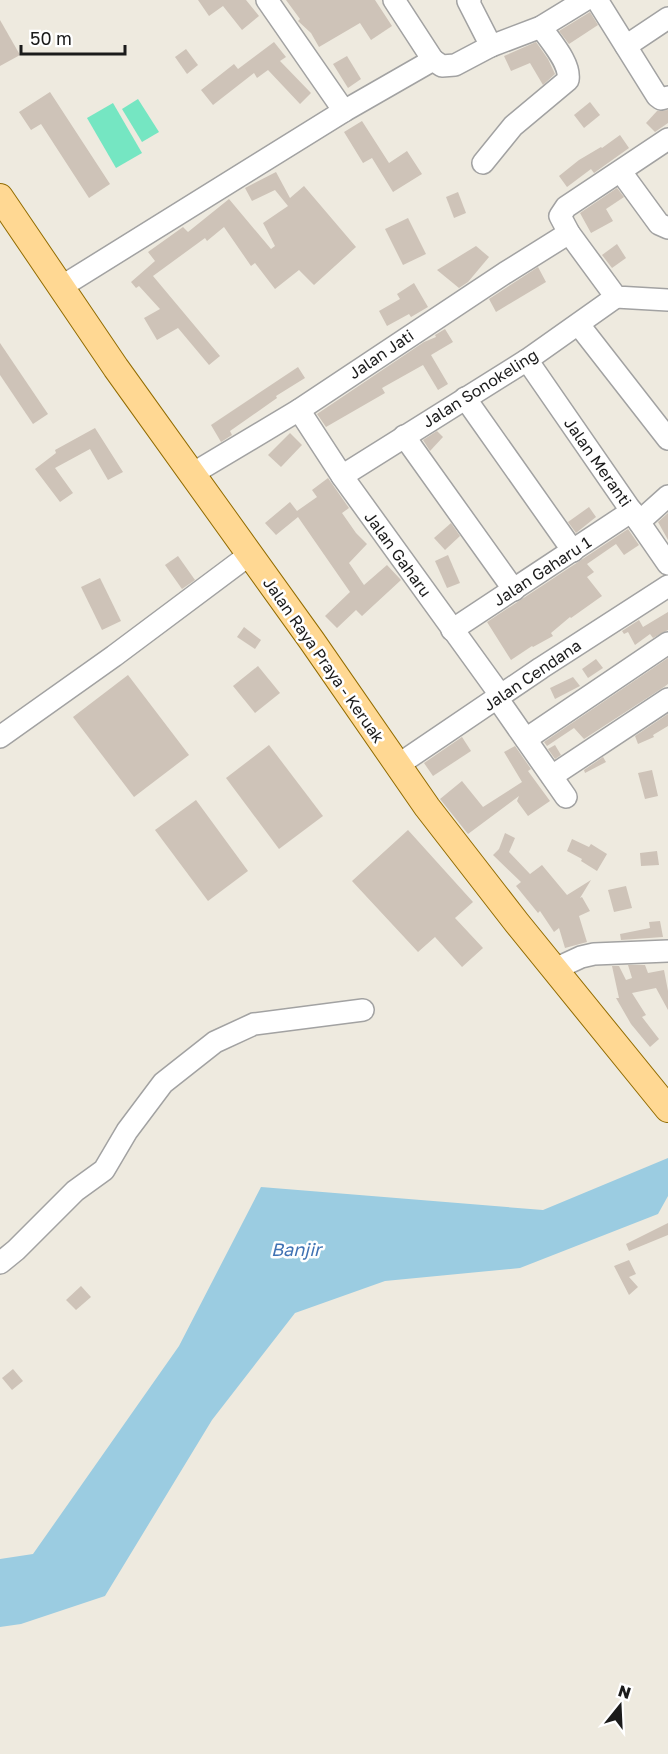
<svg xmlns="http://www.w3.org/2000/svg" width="668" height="1754" font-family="'Golos Text',sans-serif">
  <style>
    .pitch { fill: #75e6c2 }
    .water { fill: #9bcce1 }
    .building { fill: #cec3b8 }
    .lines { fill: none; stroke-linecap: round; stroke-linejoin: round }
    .minor-casing { stroke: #a2a2a2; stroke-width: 24 }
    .major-casing { stroke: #926c00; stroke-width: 28 }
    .minor { stroke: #fff; stroke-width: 21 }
    .major { stroke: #ffd893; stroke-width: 26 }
    .labels { text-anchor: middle; stroke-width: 5; stroke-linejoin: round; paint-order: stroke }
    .street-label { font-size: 16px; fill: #1b1b1b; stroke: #fff }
    .water-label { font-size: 18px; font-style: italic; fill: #4072b3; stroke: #fff }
  </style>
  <rect width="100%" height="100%" fill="#eeeadf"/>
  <g class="pitch">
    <polygon points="138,99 159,132 142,142 122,109"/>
    <polygon points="113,103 142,153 116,168 87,118"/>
  </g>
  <polygon class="water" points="668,1158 668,1196 658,1214 520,1268 385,1281 295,1313 212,1420 105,1596 21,1624 0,1627 0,1559 33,1554 179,1346 261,1187 543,1210"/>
  <g class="building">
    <polygon points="198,0 246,0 259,16 242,30 223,6 209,16"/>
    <polygon points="286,0 375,0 392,26 371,40 360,23 319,47 311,33 298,21 300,19"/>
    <polygon points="590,12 598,25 569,44 559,31"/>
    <polygon points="0,20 20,55 0,66"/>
    <polygon points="274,42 286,57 280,61 311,93 300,104 268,70 257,78 254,73 213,105 201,90 234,64 238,69"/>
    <polygon points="536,42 548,59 555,74 543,85 530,63 511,71 504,56"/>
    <polygon points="186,49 198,65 187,74 175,57"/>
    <polygon points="347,56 361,79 348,88 333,64"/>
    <polygon points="50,92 110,184 89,198 41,124 31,130 19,112"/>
    <polygon points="590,102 600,115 584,128 574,115"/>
    <polygon points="668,110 668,123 655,132 646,123 657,111"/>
    <polygon points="362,121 389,163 407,151 422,174 393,192 372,158 363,163 344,132"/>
    <polygon points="620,135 629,148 594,173 591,169 567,187 559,176 579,160 601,147 602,148"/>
    <polygon points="276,172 290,198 304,186 356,247 314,285 299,270 275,289 255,263 251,266 224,227 207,241 205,238 153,276 220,356 209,365 178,328 157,340 144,318 160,309 139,286 136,288 131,282 155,261 148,252 183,227 188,232 229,199 271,249 275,246 263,223 288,206 275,190 252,201 245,188"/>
    <polygon points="617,188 624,197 606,209 613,221 591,233 580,213"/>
    <polygon points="458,192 466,213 454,218 446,197"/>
    <polygon points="408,218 426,254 403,265 385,229"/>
    <polygon points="617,244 626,258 612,268 602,255"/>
    <polygon points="476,246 489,257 468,282 459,288 437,270"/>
    <polygon points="538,267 546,282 496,312 489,299"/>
    <polygon points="414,283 428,307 411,317 409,314 387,326 379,311 400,299 397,294"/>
    <polygon points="445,329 453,342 431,355 448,384 438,390 423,365 382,388 385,393 326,427 317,414 424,342 436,337 435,335"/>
    <polygon points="0,343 48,414 33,424 0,375"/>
    <polygon points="298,367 305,378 276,396 277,398 230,431 232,435 221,442 211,425"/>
    <polygon points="95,428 123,472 108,480 90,449 55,468 73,493 60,502 35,469 56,453 55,450"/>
    <polygon points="437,431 443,437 430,451 423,440"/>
    <polygon points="290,433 302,445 281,467 268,455"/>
    <polygon points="328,478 349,508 342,513 356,533 367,544 349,563 364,585 387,565 401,580 362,616 356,610 337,628 325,616 350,592 298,517 276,535 265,523 290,502 297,511 317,497 312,490"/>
    <polygon points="589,507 596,517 576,533 568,522"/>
    <polygon points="668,513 668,540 658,522"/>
    <polygon points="451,523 460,536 445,550 434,538"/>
    <polygon points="628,529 639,545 624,555 616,544 587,564 594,572 587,577 602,596 571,618 570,617 551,633 553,636 533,647 532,646 511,660 487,622"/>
    <polygon points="448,555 460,583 447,588 435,561"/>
    <polygon points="178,556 195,580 182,589 165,565"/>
    <polygon points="100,578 121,621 102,630 81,587"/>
    <polygon points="668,612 668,630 653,638 650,634 635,645 628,632 624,634 622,631 639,620 643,627"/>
    <polygon points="244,627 261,640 255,649 237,637"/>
    <polygon points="668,658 668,684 664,687 584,739 574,728 547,746 544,742"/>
    <polygon points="596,659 603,668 588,678 582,669"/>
    <polygon points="258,666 280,693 255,713 233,686"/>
    <polygon points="128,675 189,755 134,797 73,717"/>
    <polygon points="573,677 580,686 555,699 550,688"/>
    <polygon points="668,714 668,726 653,735 654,737 638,744 635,736"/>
    <polygon points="462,737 471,751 433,776 424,763"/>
    <polygon points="269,745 323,816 279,849 226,778"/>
    <polygon points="555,745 561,755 555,759 548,749"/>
    <polygon points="515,746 531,769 528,771 550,801 528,816 517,801 519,796 468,834 440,799 462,781 483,807 522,782 504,752"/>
    <polygon points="603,757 606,762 585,773 584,770"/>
    <polygon points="652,770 658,796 645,799 638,773"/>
    <polygon points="196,800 248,871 208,901 155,830"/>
    <polygon points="408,830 473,902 455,918 483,948 462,967 435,937 418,952 352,881"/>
    <polygon points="505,833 515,838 509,852 530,874 542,865 567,895 591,880 580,898 582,897 590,911 579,916 587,942 565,948 559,928 554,932 540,911 538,913 516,886 521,882 493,855 499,849"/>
    <polygon points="572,839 589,847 591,844 607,854 597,871 581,861 582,859 567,851"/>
    <polygon points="657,851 659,865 641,866 640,853"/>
    <polygon points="626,886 632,908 614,912 608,890"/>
    <polygon points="660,921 663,937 621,940 620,934 650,928 649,922"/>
    <polygon points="628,965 645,965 648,973 664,970 668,991 668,1010 656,988 632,993 646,1015 642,1017 659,1039 650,1047 631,1024 616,998 619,998 612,966 619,966 626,980 632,978"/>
    <polygon points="668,1223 668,1235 629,1251 626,1244"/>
    <polygon points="629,1260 636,1274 629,1277 638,1287 629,1295 614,1266"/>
    <polygon points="81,1286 91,1297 76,1310 66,1300"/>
    <polygon points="13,1369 23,1381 12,1390 2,1378"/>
  </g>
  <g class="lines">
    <g class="minor-casing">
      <g id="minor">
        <polyline points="267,0 344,111"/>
        <polyline points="470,0 468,1 491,46"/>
        <polyline points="597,0 657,96 661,99 668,97"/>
        <polyline points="626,46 668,18"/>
        <polyline points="433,60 442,66 455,65 491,46 541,27 585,0"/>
        <polyline points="668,139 566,207 560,216 569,233 616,297 668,300"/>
        <path d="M 483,163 L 513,126 L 568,80 C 571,63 550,41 541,27"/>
        <polyline points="621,172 659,224 668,228"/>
        <polyline points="61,287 344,111 433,60 394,0"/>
        <polyline points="579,325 668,439"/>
        <polyline points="527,360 668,564"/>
        <polyline points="465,398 573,551"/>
        <polyline points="299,410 342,476 501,696"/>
        <polyline points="404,436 514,590"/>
        <polyline points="192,474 299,410 505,273 569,233"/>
        <polyline points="342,476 527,360 616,297"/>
        <polyline points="639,522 668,496"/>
        <polyline points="452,630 632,511"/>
        <polyline points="497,698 566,797"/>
        <polyline points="0,737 114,656 249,555"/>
        <polyline points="526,739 668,643"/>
        <polyline points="398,765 541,668 668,586"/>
        <polyline points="552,776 668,699"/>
        <polyline points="555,969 581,957 594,954 668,951"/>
        <polyline points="0,1263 16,1250 75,1191 104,1170 127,1131 163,1083 215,1042 254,1024 363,1010"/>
      </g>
    </g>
    <g class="major-casing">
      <polyline id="major" points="0,197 116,368 312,641 427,807 517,923 668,1109"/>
    </g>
    <use href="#minor" class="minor"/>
    <use href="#major" class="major"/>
  </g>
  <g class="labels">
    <g class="street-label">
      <text transform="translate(381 354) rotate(-34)" y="6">Jalan Jati</text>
      <text transform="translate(480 388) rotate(-32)" y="6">Jalan Sonokeling</text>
      <text transform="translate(598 462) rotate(55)" y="6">Jalan Meranti</text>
      <text transform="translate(398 554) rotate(54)" y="6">Jalan Gaharu</text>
      <text transform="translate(542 571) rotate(-33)" y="6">Jalan Gaharu 1</text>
      <text transform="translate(324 660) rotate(55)" y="6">Jalan Raya Praya - Keruak</text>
      <text transform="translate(532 675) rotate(-34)" y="6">Jalan Cendana</text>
    </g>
    <g class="water-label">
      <text x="296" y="1256">Banjir</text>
    </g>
  </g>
  <g transform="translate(620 1706) rotate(18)" stroke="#ffffff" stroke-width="4.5" paint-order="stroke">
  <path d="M0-4.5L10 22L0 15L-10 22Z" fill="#1b1b1b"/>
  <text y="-9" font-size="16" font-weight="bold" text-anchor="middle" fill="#1b1b1b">N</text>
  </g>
  <path d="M21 45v9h104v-9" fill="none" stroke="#1b1b1b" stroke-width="3"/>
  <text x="30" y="45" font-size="18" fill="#1b1b1b" stroke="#ffffff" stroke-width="4.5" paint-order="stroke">50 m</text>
</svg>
